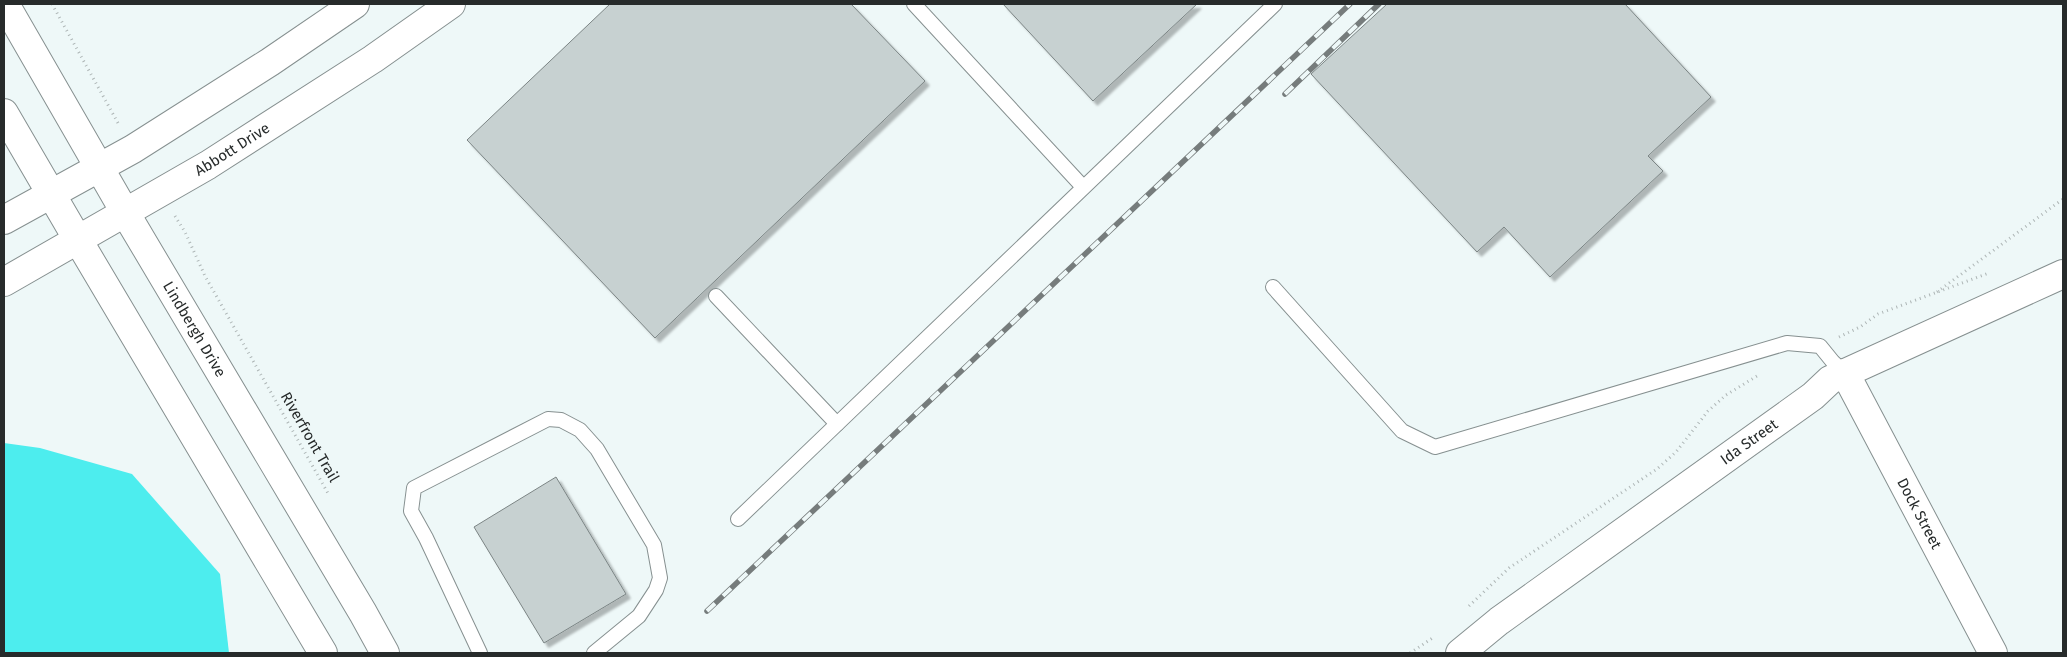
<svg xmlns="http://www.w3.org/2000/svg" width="2067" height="657" font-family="'Fira Sans',sans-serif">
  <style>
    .water { fill: #4dedee }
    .building { fill: #c7d1d1; stroke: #7c8585; filter: url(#shadow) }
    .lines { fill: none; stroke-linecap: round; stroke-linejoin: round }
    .service-casing { stroke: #869090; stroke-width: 16 }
    .minor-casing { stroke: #869090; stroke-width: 30 }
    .tertiary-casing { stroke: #869090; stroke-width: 30 }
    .secondary-casing { stroke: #869090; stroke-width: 30 }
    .path { stroke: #aeb6b6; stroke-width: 3; stroke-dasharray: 1 4; stroke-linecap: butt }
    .service { stroke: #fff; stroke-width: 14 }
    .minor { stroke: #fff; stroke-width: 28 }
    .tertiary { stroke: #fff; stroke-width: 28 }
    .secondary { stroke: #fff; stroke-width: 28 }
    .rail-casing { stroke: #767c7c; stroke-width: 5.5 }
    .rail { stroke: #eef8f8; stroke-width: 4; stroke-dasharray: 11; stroke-linecap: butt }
    .labels { text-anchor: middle; stroke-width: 5; stroke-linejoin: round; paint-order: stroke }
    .street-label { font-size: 15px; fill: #272b2b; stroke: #eef8f8 }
  </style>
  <defs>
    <filter id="shadow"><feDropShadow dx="4.5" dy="4.5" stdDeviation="1" flood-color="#0004"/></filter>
  </defs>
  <rect width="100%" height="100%" fill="#eef8f8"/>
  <polygon class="water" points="4,443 40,448 132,474 220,574 229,653 4,653"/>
  <g class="building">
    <polygon points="610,4 851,4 925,81 655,338 467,140"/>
    <polygon points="1003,4 1197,4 1093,101"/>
    <polygon points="1387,4 1625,4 1711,97 1648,156 1663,171 1550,277 1504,227 1477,252 1311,74"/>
    <polygon points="556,477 626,594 544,643 474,527"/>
  </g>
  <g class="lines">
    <g class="service-casing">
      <g id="service">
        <polyline points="914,4 1083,187"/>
        <polyline points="1273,287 1402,431 1435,447 1787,343 1820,346 1833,362 1845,373"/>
        <polyline points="716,296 837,424"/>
        <polyline points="738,519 1275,4"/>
        <polyline points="480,653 426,538 411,511 414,488 548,419 561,420 580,430 597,449 654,545 660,578 656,590 639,616 594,653"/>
      </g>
    </g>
    <g class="minor-casing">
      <g id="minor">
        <path id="s1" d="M 126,214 L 363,613 L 385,653"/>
        <polyline points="78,240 323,653"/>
        <path id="s2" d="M 1845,373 L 1993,653"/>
        <path id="s3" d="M 1460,653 L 1499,621 L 1813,396 L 1830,380 L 2063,274"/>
      </g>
    </g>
    <g class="tertiary-casing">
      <g id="tertiary">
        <polyline points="5,4 126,214"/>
        <polyline points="4,113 78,240"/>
      </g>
    </g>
    <g class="secondary-casing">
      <g id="secondary">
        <polyline points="4,220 133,149 270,62 355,4"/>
        <path id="s4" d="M 4,282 L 208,165 L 373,59 L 451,4"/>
      </g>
    </g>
    <g class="path">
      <polyline points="52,4 118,123"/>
      <polyline points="175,216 185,232 205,276 329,495"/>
      <polyline points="1937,292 2063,199"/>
      <polyline points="1839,337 1860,327 1878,314 1989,273"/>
      <polyline points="1469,606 1509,568 1657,469 1676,452 1708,411 1726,395 1757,376"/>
      <polyline points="1410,653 1434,637"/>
    </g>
    <use href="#service" class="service"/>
    <use href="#minor" class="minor"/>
    <use href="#tertiary" class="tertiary"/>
    <use href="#secondary" class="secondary"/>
    <g class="rail-casing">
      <g id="rail">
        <polyline points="1285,94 1379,4"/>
        <polyline points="707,611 1350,4"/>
      </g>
    </g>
    <use href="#rail" class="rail"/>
  </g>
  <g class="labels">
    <g class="street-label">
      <text dy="5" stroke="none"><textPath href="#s4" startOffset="264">Abbott Drive</textPath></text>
      <text dy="5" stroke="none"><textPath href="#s1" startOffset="134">Lindbergh Drive</textPath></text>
      <text transform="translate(310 437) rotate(60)" y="5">Riverfront Trail</text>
      <text dy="5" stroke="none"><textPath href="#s3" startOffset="358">Ida Street</textPath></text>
      <text dy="5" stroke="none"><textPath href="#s2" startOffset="159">Dock Street</textPath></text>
    </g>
  </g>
  <rect width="2067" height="657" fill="none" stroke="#272b2b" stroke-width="10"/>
</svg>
